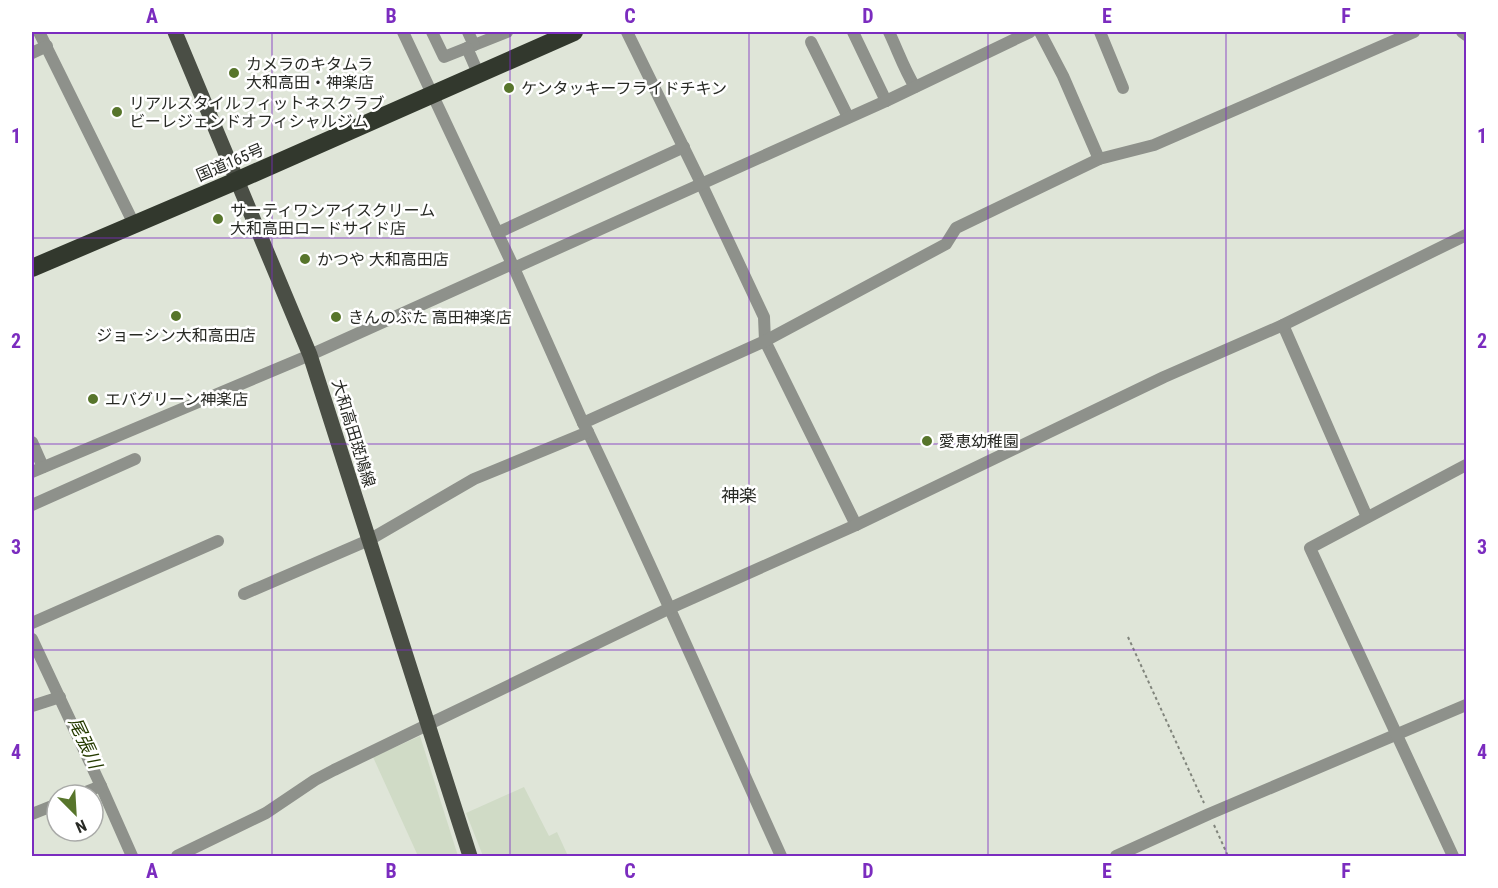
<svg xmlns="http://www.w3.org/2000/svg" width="1498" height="888" font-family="'Roboto Condensed','Noto Sans JP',sans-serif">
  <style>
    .built { fill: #d0dbc6 }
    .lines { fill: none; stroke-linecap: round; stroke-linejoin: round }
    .path { stroke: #81857c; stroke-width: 2; stroke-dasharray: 3 3; stroke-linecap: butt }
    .minor { stroke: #8e918b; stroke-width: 12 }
    .major { stroke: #4a4e45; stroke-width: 15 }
    .highway { stroke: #32382d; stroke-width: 18 }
    .grid { fill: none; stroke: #7b2cbf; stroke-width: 1.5; stroke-opacity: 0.55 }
    .poi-dot { fill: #57752b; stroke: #fff; stroke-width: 2 }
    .labels { text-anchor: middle; stroke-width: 5; stroke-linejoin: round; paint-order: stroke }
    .poi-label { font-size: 16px; fill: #282a25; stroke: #fff; text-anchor: start }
    .street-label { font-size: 16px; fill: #282a25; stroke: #fff }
    .neighbourhood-label { font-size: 18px; fill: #282a25; stroke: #fff }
    .water-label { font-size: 18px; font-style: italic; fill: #253b00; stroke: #fff }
    .neatline { fill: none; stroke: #7b2cbf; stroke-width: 2 }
    .grid-label { font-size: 20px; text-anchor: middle; font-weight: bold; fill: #7b2cbf }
  </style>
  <rect width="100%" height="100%" fill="#dfe5d8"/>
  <g class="built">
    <polygon points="420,736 458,856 418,856 373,757"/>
    <polygon points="524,787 549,836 557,832 568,856 483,856 466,813"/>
  </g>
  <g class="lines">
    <g class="path">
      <polyline points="1128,637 1204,803"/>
      <polyline points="1214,825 1228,856"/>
    </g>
    <g class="minor">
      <polyline points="39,32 134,224"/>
      <polyline points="403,32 514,268 583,423"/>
      <polyline points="432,32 444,57 507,32"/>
      <polyline points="468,32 474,45"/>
      <polyline points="627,32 701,183 764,317 765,341 856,525"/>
      <polyline points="853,32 886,101"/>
      <path d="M 889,32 C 898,51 904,69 915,87"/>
      <polyline points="1040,32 1063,76 1099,159"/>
      <polyline points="1100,32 1123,88"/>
      <polyline points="1462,32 1466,35"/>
      <polyline points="811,42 848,117"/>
      <polyline points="467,48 478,73"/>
      <polyline points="32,53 47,46"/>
      <polyline points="497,233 684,147"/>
      <polyline points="514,268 886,101 1030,32"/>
      <polyline points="1283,325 1367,517"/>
      <path d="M 588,432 C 655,572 717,715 781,856"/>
      <polyline points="32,442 43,467"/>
      <polyline points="32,472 310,355 512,264"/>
      <polyline points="32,505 135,459"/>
      <polyline points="244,594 369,540 474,479 588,432 583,423 765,341 946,244 956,228 1099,159 1154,145 1414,32"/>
      <polyline points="32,623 218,541"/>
      <polyline points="32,639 101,786 132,856"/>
      <polyline points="32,706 60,697"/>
      <polyline points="78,795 101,786"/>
      <polyline points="32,814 57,804"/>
      <polyline points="177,856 266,813 315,780 334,770 427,725 668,609 856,525 1164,377 1283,325 1466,235"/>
      <polyline points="1116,856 1209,814 1466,705"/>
      <polyline points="1453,856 1310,548 1466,465"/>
    </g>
    <polyline class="major" points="175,32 310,355 470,856"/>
    <polyline class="highway" points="32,268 236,181 574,32"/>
  </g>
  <path class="grid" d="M 272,32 L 272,856M 510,32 L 510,856M 749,32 L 749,856M 988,32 L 988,856M 1226,32 L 1226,856M 32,238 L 1466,238M 32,444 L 1466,444M 32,650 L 1466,650"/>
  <g class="poi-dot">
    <circle cx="234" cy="73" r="6"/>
    <circle cx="509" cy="88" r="6"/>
    <circle cx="117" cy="112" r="6"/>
    <circle cx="218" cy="219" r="6"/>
    <circle cx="305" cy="259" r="6"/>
    <circle cx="176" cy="316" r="6"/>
    <circle cx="336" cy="317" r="6"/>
    <circle cx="93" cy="399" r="6"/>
    <circle cx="927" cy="441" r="6"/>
  </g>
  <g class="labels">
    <g class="poi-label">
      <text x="246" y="70">カメラのキタムラ<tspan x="246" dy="18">大和高田・神楽店</tspan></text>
      <text x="521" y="94">ケンタッキーフライドチキン</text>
      <text x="129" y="109">リアルスタイルフィットネスクラブ<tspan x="129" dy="18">ビーレジェンドオフィシャルジム</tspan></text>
      <text x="230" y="216">サーティワンアイスクリーム<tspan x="230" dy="18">大和高田ロードサイド店</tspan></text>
      <text x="317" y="265">かつや 大和高田店</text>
      <text x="348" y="323">きんのぶた 高田神楽店</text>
      <text x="176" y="341" text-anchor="middle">ジョーシン大和高田店</text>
      <text x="105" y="405">エバグリーン神楽店</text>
      <text x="939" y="447">愛恵幼稚園</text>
    </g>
    <g class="street-label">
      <text transform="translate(230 162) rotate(-23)" y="6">国道165号</text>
      <text transform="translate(354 433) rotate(73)" y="6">大和高田斑鳩線</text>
    </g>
    <g class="neighbourhood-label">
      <text x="739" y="502">神楽</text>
    </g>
    <g class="water-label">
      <text transform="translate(85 743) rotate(65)" y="6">尾張川</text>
    </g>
  </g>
  <rect width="1498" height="888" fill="none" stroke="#ffffff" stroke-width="66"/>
  <g transform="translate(75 813) rotate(156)"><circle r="28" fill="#ffffff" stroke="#a9aaa8" stroke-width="1.5"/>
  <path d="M0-4.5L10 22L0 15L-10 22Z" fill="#57752b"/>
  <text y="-9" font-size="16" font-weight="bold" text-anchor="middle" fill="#282a25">N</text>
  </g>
  <rect x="33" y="33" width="1432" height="822" class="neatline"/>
  <g class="grid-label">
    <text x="152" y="23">A</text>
    <text x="391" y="23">B</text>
    <text x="630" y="23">C</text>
    <text x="868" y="23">D</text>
    <text x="1107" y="23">E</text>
    <text x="1346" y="23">F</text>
    <text x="16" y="143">1</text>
    <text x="1482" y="143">1</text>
    <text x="16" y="348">2</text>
    <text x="1482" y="348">2</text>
    <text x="16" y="554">3</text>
    <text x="1482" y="554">3</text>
    <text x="16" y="759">4</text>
    <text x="1482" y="759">4</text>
    <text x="152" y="878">A</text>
    <text x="391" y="878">B</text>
    <text x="630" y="878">C</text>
    <text x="868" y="878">D</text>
    <text x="1107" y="878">E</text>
    <text x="1346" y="878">F</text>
  </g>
</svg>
